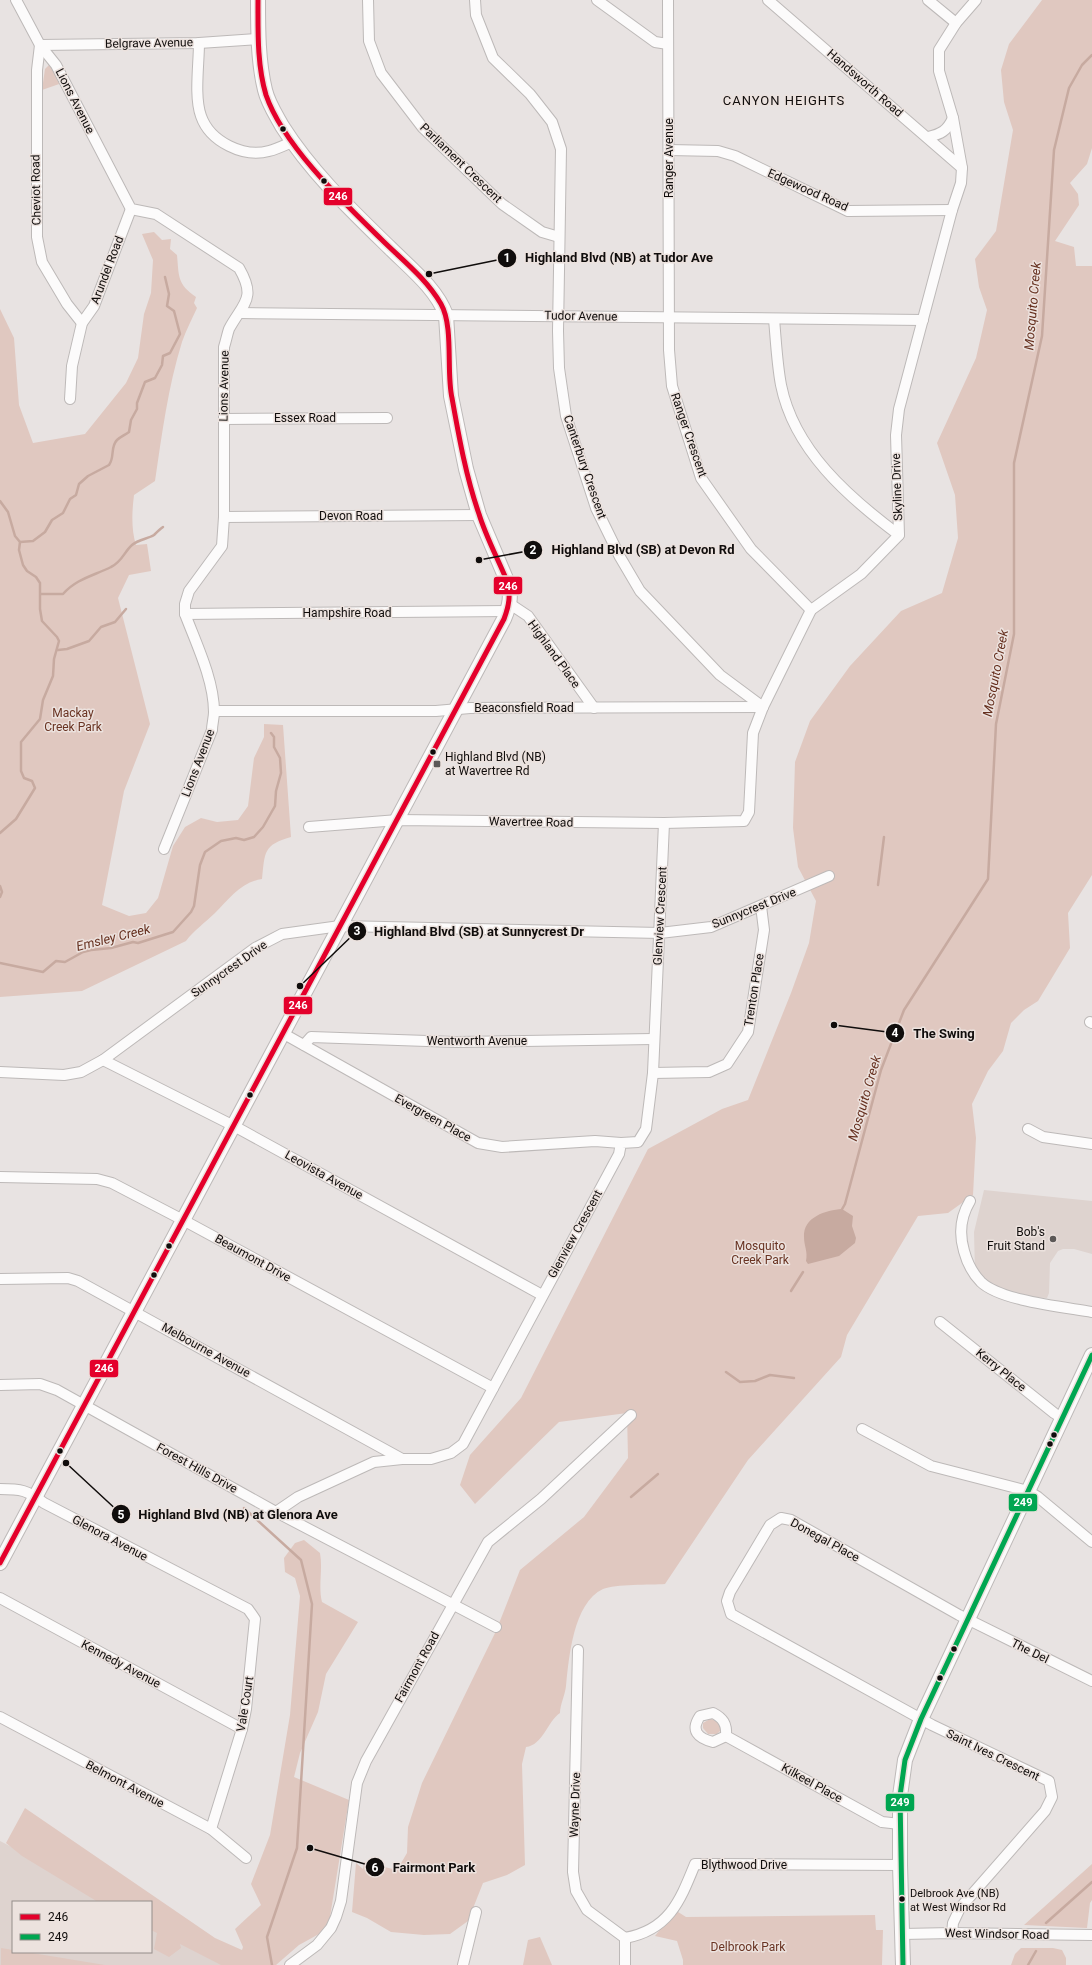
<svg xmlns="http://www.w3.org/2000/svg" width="1092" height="1965" font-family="Roboto,sans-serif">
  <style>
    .built { fill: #ded3cf }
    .green { fill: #e0c8c0 }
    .water { fill: #c7aaa0 }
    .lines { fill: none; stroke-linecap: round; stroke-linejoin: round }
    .stream { stroke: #c7aaa0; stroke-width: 2.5 }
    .street-casing { stroke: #bdb9b8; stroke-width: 12 }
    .secondary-casing { stroke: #bdb9b8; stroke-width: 16 }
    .street { stroke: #fcfbfb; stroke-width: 10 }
    .secondary { stroke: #fcfbfb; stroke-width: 14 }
    .bus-1-casing { stroke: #ece2de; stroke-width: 8 }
    .bus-2-casing { stroke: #ece2de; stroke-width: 8 }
    .bus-1 { stroke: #e4002b; stroke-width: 5 }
    .bus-2 { stroke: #00a651; stroke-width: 5 }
    .bus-dot { fill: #100d0c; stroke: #ece2de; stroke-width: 1.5 }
    .poi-dot { fill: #5c5857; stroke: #ece2de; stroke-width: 1.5 }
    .labels { text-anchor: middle; stroke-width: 3; stroke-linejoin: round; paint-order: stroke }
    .bus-label { font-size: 11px; fill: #100d0c; stroke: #ece2de; text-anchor: start }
    .street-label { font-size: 12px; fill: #100d0c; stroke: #ece2de }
    .park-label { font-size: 12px; fill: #693322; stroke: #ece2de }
    .poi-label { font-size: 12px; fill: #100d0c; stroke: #ece2de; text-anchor: start }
    .neighbourhood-label { font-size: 13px; letter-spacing: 1px; fill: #100d0c; stroke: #ece2de }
    .water-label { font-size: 13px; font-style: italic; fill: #66301f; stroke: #ece2de }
    .leader { fill: none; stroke: #100d0c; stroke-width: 1.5 }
    .callout-dot { fill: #100d0c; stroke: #ece2de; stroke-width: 1.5 }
    .mark-label { font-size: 12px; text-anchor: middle; font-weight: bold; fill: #fff }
    .callout-label { font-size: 13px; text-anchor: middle; font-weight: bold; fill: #100d0c; stroke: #ece2de; stroke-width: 3; stroke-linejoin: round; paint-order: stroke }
    .line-badge { stroke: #ece2de; stroke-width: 1.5 }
    .badge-label { font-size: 11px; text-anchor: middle; font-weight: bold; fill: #fff }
  </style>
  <rect width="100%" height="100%" fill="#e8e3e2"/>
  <g class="built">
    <polygon points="984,1190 1092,1201 1092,1254 1074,1249 1063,1249 1058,1251 1050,1263 1049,1293 1047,1298 1029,1297 992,1290 975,1272 974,1232"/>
    <polygon points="0,1841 37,1860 138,1902 13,1902 13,1952 151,1952 151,1908 247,1965 0,1965"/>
  </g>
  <g class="green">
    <path d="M 1042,0 L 1092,0 L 1092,148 L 1087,164 L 1070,183 L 1078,194 L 1079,205 L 1055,241 L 1074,247 L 1076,266 L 1092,266 L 1092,875 L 1068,913 L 1070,948 L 1038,1001 L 1024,1010 L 1011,1023 L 1003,1051 L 988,1071 L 972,1104 L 976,1138 L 973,1195 L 948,1213 L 918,1216 L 847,1335 L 841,1357 L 748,1460 L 665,1584 C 651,1585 615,1584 603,1589 C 573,1603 569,1658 566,1686 C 565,1695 560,1705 560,1713 C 547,1722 543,1745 526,1747 L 522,1764 L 525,1865 L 507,1875 L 483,1883 L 468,1921 L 450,1934 L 424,1935 L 391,1932 L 367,1918 L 352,1912 L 356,1863 L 363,1869 L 364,1862 L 397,1870 L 407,1853 L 408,1827 L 422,1783 L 496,1631 L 520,1570 L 584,1517 L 628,1458 L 627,1413 L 559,1422 L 475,1504 L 460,1485 L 470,1455 L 521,1398 L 648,1149 L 722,1109 L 748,1100 L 791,993 L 809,943 L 816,901 L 798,867 L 793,828 L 795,762 L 810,721 L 850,666 L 901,611 L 942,593 L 958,538 L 955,495 L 937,443 L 976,358 L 987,310 L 979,287 L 975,259 L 996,231 L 1013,130 L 1004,102 L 1001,70 L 1009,44 Z"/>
    <polygon points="50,64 62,83 42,90 45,69"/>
    <path d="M 154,232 L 162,240 L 171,239 L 170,249 L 177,255 C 179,276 177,284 196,297 L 194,303 L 197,308 C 192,319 186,330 182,342 C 168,387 162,434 155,481 L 134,495 C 132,511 131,529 136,545 L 147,544 L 151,571 L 129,575 L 118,598 L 150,724 L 124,791 L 102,905 L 129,916 L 146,913 L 158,898 L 173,846 L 185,827 L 201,818 L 217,822 L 238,820 L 248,806 L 254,758 L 264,737 L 264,724 L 283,725 L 291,837 C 263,845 265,852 262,879 C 241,882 229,899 215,913 C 205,923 194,930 186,941 L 82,991 L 0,997 L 0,309 L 14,338 L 19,405 L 33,443 L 85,434 L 126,383 L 138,358 L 144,314 L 151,293 L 153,260 L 142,234 Z"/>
    <path d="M 304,1540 L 320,1553 C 323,1570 318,1586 322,1602 L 358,1622 L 326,1674 L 318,1712 L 300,1753 L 294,1777 L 349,1800 L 328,1929 L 299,1945 L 276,1965 L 221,1965 L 180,1944 L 181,1948 L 169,1957 L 154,1949 L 157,1933 L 151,1930 L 151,1902 L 98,1902 L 22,1856 L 6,1843 L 25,1808 L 215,1938 L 242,1950 L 243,1947 L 235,1929 L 261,1905 L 251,1884 L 270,1835 L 290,1715 L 300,1596 L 295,1578 L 285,1572 L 284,1558 L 295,1543 Z"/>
    <path d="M 710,1719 C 717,1720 720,1723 722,1729 L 717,1734 L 708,1734 L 703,1728 L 703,1723 Z"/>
    <polygon points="1092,1864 1092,1900 1090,1903 1087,1928 1024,1925"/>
    <polygon points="675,1910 686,1917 875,1915 876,1930 883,1930 882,1965 683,1965 683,1960 677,1941 655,1936"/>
    <polygon points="540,1937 552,1965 523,1965 528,1940"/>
    <polygon points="1,1948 13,1950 13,1952 26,1952 105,1965 1,1965"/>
    <polygon points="1021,1948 1053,1948 1062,1950 1066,1958 1066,1965 1011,1965 1015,1954"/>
  </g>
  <path class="water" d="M 842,1209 L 853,1216 L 852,1226 L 856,1238 L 855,1243 L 839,1256 L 808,1264 L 806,1261 C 808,1251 804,1246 804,1237 C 803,1217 826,1210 842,1209 Z"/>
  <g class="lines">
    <g class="stream">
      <polyline points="0,501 8,512 15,536 20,542 19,550 23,565 27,571 36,577 40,583 40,609 42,621 57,637 59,641 54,659 53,676 43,700 40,719 21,742 21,771 24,778 32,781 35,788 16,819 0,833"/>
      <path d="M 20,542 L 33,541 L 45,532 L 52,520 L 63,513 L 70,499 L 76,495 L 79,484 L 88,476 L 109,465 C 115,457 110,447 117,440 C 120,437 125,435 129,432 L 131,420 L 137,409 L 137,403 L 145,382 L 155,378 L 162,365 L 163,356 L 170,353 L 180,334 L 174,311 L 167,306 L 169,294 L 165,277"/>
      <path d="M 41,594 L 63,594 C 76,579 93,576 111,567 C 122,562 124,552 132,545 C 139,539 148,539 154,535 C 157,532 160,529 163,527"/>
      <polyline points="58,650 67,649 89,641 101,627 115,622 126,609"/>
      <polyline points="878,885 884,837"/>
      <polyline points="0,886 2,892 0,897"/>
      <polyline points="0,963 43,972 56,961 65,962 83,952 91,950 111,948 133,942 138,943 173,932 191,912 194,906 200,865 205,852 221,841 236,838 244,840 254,837 263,827 275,806 276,791 281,773 280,758 274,747 274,737 271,733"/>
      <polyline points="841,1211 845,1204 881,1070 904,1010 988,879 996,724 1014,634 1014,463 1042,336 1054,150 1069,88 1082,65 1092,55"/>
      <polyline points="791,1291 803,1272"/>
      <polyline points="726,1372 740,1382 755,1381 770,1375 794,1378"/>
      <polyline points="631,1497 658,1474"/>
      <polyline points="244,1508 301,1560 312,1604 297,1848 267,1937 272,1965"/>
      <polyline points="1046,1923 1092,1882"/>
      <polyline points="1028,1965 1036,1951"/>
    </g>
    <g class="street-casing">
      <g id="street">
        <path d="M 16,0 L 40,45 L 56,65 L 131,209 L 156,214 L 239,268 C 257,299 243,303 229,329 C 227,335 226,341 224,347 L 224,517 L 222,546 L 189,591 L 185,604 L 185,614 C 196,643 214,680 214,712 C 214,718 212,724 212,730 L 164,849"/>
        <polyline points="368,0 369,41 381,73 423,128 502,204 542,232 559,237"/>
        <polyline points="475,0 476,15 493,58 530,94 552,122 561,149 558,331 559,368 566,416 596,508 620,557 640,591 720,675 763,707"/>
        <polyline points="597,0 655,42 668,44"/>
        <polyline points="668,0 669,350 672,386 701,478 751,549 811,610"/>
        <polyline points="768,0 962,168"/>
        <polyline points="928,0 956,23"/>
        <path d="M 199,43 C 199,64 194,97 201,116 C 210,142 244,158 269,151 C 277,149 285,145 292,142"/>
        <path d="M 928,137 C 941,134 947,131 953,118"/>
        <polyline points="669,150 718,151 735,156 848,211 952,210"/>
        <polyline points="240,313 923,320"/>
        <path d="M 774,319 C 776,341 777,364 781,385 C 794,450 848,497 899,535"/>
        <polyline points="82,323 67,304 42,262 37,237 37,70 40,45 199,43 258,39"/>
        <polyline points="70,399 72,366 82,323 94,306 131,209"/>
        <polyline points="224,419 387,418"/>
        <polyline points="224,517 479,515"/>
        <polyline points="510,604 528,616 594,708"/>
        <polyline points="185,614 508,611"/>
        <polyline points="214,711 436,711 470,708 763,707"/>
        <polyline points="309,827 398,820 664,823 744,821 749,812 753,733 763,707 811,610 861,574 899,535 896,435 899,409 952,210 961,183 962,168 953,118 939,71 939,50 956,23 976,0"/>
        <polyline points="1090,1022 1092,1023"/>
        <polyline points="284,1034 478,1143 502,1147 595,1141 621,1143"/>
        <polyline points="304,1045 311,1037 456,1042 653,1039"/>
        <polyline points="103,1060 234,1126 542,1295"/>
        <polyline points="0,1072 64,1075 81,1072 103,1060 255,948 282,934 340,926 660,933 711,927 829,876"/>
        <polyline points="653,1073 709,1072 727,1064 748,1032 764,930 761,906"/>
        <polyline points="1028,1129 1043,1137 1092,1144"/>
        <polyline points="0,1177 97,1179 112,1183 183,1220 493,1388"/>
        <path d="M 970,1201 C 961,1216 959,1234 964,1251 C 967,1262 972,1273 981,1282 C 1001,1301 1064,1307 1092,1312"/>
        <polyline points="0,1279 68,1278 78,1281 402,1459"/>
        <polyline points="940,1322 1054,1413 1062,1418"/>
        <polyline points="0,1385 40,1384 57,1390 276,1512 496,1627"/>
        <polyline points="862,1429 931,1466 1028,1491 1038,1497 1092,1542"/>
        <path d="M 0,1489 C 21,1489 27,1490 44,1503 L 248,1609 L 255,1619 L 246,1709 L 242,1729 L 211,1829"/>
        <polyline points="276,1512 298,1497 374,1462 402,1459 431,1459 451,1453 463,1444 619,1154 621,1143 638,1142 646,1129 653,1073 664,823"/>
        <polyline points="0,1598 242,1729"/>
        <polyline points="578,1650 573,1872 576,1891 587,1910 625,1938"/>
        <path d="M 713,1713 C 723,1718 727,1724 726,1736 L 713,1742 C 698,1738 690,1731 700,1716 Z"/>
        <polyline points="0,1717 211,1829 246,1858"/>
        <polyline points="726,1736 882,1822 900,1824"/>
        <polyline points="952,1933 953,1923 960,1908 1045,1811 1052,1797 1049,1781 932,1725 731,1614 727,1601 730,1592 770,1525 781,1518 791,1520 959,1615 1092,1681"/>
        <polyline points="903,1934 952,1933 1092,1935"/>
        <path d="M 625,1938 C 669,1930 680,1901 695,1864 L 900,1865"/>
        <polyline points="290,1965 317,1945 331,1928 336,1917 341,1901 357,1783 366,1761 488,1542 541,1499 631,1415"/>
        <polyline points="463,1965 476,1912"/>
        <polyline points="625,1965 625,1938"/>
      </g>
    </g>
    <g class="secondary-casing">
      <g id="secondary">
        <path d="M 0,1563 L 504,619 C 510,605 512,595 507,581 L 479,515 L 466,469 L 451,396 L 446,315 C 436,288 410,268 390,248 C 351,210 311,172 282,126 C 276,115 268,103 265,90 C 258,61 258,30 258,0"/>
        <polyline points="903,1965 900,1865 900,1796 905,1760 921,1719 1092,1355"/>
      </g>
    </g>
    <use href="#street" class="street"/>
    <use href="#secondary" class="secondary"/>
    <g class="bus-1-casing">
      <path id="bus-1" d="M 0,1563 L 504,619 C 509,606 511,595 507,581 C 498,559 486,537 479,514 C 466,477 459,437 452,398 C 446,372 454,327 441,304 C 426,278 401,259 381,239 C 343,202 283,145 266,95 C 257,65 258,31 258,0"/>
    </g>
    <g class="bus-2-casing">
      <polyline id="bus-2" points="903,1965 900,1796 905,1760 921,1719 1092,1355"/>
    </g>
    <use href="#bus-1" class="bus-1"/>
    <use href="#bus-2" class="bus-2"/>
  </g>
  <g class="bus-dot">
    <circle cx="283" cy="129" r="3.5"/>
    <circle cx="324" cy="181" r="3.5"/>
    <circle cx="433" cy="752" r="3.5"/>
    <circle cx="250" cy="1095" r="3.5"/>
    <circle cx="169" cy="1246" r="3.5"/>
    <circle cx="154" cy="1275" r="3.5"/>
    <circle cx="1054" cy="1435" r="3.5"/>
    <circle cx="1050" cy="1444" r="3.5"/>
    <circle cx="60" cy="1451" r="3.5"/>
    <circle cx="954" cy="1649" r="3.5"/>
    <circle cx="940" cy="1678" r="3.5"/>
    <circle cx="902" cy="1899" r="3.5"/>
  </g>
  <g class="poi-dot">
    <rect x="433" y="760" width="8" height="8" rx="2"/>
    <circle cx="1053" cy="1239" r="4"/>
  </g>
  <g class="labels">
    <g class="bus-label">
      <text x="910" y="1897">Delbrook Ave (NB)<tspan x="910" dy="14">at West Windsor Rd</tspan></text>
    </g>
    <g class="street-label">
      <text transform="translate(149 43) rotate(-1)" y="4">Belgrave Avenue</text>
      <text transform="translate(865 83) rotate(41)" y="4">Handsworth Road</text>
      <text transform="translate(75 101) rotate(63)" y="4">Lions Avenue</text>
      <text transform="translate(669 158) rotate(-90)" y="4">Ranger Avenue</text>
      <text transform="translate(461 163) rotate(44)" y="4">Parliament Crescent</text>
      <text transform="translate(36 190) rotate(-91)" y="4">Cheviot Road</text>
      <text transform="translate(808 190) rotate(24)" y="4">Edgewood Road</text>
      <text transform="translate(107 270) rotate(-69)" y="4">Arundel Road</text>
      <text transform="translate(581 316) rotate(1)" y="4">Tudor Avenue</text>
      <text transform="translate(224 386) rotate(-89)" y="4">Lions Avenue</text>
      <text x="305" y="422">Essex Road</text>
      <text transform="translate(689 435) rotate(71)" y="4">Ranger Crescent</text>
      <text transform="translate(585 467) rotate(71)" y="4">Canterbury Crescent</text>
      <text transform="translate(897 487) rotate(-92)" y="4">Skyline Drive</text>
      <text x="351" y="520">Devon Road</text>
      <text x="347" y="617">Hampshire Road</text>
      <text transform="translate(554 654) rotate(54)" y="4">Highland Place</text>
      <text x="524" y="712">Beaconsfield Road</text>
      <text transform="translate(198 763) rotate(-69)" y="4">Lions Avenue</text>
      <text transform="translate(531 822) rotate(1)" y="4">Wavertree Road</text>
      <text transform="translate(754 908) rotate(-22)" y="4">Sunnycrest Drive</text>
      <text transform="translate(660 916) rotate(-87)" y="4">Glenview Crescent</text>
      <text transform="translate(229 969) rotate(-35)" y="4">Sunnycrest Drive</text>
      <text transform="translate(754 990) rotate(-81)" y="4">Trenton Place</text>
      <text x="477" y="1045">Wentworth Avenue</text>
      <text transform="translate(433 1118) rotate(29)" y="4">Evergreen Place</text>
      <text transform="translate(324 1175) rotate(29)" y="4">Leovista Avenue</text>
      <text transform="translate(575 1234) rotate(-61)" y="4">Glenview Crescent</text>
      <text transform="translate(253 1258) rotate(29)" y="4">Beaumont Drive</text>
      <text transform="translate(206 1350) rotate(29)" y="4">Melbourne Avenue</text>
      <text transform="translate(1001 1370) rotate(39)" y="4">Kerry Place</text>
      <text transform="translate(197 1468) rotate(29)" y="4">Forest Hills Drive</text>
      <text transform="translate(110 1538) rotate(28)" y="4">Glenora Avenue</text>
      <text transform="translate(825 1540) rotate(29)" y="4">Donegal Place</text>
      <text transform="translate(1030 1651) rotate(26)" y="4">The Del</text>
      <text transform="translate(121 1664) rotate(28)" y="4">Kennedy Avenue</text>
      <text transform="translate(417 1667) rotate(-61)" y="4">Fairmont Road</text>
      <text transform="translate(245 1704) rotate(-81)" y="4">Vale Court</text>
      <text transform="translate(993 1755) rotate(26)" y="4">Saint Ives Crescent</text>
      <text transform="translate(812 1783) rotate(29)" y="4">Kilkeel Place</text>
      <text transform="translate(125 1784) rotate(28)" y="4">Belmont Avenue</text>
      <text transform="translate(575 1805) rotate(-88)" y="4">Wayne Drive</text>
      <text x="744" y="1869">Blythwood Drive</text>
      <text transform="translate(997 1934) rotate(1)" y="4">West Windsor Road</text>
    </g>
    <g class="park-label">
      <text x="73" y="717">Mackay<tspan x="73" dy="14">Creek Park</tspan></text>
      <text x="760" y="1250">Mosquito<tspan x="760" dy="14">Creek Park</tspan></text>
      <text x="748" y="1951">Delbrook Park</text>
    </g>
    <g class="poi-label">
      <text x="445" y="761">Highland Blvd (NB)<tspan x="445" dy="14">at Wavertree Rd</tspan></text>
      <text x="1045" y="1236" text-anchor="end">Bob's<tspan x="1045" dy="14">Fruit Stand</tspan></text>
    </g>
    <g class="neighbourhood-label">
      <text x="784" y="105">CANYON HEIGHTS</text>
    </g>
    <g class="water-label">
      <text transform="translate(1032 306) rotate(-85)" y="5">Mosquito Creek</text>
      <text transform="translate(995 673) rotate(-79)" y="5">Mosquito Creek</text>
      <text transform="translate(113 937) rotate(-14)" y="5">Emsley Creek</text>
      <text transform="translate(864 1098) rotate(-74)" y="5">Mosquito Creek</text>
    </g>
  </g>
  <path class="leader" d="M429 274L507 258M479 560L533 550M300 986L357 931M834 1025L895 1033M66 1463L121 1514M310 1848L375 1867"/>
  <g class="callout-dot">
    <circle cx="429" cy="274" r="4"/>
    <circle cx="479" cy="560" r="4"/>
    <circle cx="300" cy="986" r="4"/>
    <circle cx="834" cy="1025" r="4"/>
    <circle cx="66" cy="1463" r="4"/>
    <circle cx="310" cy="1848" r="4"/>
    <circle cx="507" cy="258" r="10"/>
    <circle cx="533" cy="550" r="10"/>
    <circle cx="357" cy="931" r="10"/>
    <circle cx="895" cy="1033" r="10"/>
    <circle cx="121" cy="1514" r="10"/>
    <circle cx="375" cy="1867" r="10"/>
  </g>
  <g class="mark-label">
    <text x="507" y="262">1</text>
    <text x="533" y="554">2</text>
    <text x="357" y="935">3</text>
    <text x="895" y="1037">4</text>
    <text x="121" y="1519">5</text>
    <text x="375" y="1872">6</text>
  </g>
  <g class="callout-label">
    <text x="619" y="262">Highland Blvd (NB) at Tudor Ave</text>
    <text x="643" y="554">Highland Blvd (SB) at Devon Rd</text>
    <text x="479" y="936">Highland Blvd (SB) at Sunnycrest Dr</text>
    <text x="944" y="1038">The Swing</text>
    <text x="238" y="1519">Highland Blvd (NB) at Glenora Ave</text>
    <text x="434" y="1872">Fairmont Park</text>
  </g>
  <g class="line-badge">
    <rect x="323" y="187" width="30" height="19" rx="4" fill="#e4002b"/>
    <rect x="493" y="576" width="30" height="19" rx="4" fill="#e4002b"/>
    <rect x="283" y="996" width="30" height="19" rx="4" fill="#e4002b"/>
    <rect x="89" y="1359" width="30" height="19" rx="4" fill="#e4002b"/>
    <rect x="1008" y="1493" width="30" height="19" rx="4" fill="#00a651"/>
    <rect x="885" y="1793" width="30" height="19" rx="4" fill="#00a651"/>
  </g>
  <g class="badge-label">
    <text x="338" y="200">246</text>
    <text x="508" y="590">246</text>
    <text x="298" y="1009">246</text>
    <text x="104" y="1372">246</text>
    <text x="1023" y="1506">249</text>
    <text x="900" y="1806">249</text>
  </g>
  <rect x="12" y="1901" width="140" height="52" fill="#ece2de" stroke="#948d8a"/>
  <rect x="20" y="1914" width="20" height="6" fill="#e4002b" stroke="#948d8a"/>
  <text x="48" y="1921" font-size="12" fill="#100d0c">246</text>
  <rect x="20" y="1934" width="20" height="6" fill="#00a651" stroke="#948d8a"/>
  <text x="48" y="1941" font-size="12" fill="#100d0c">249</text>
</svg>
